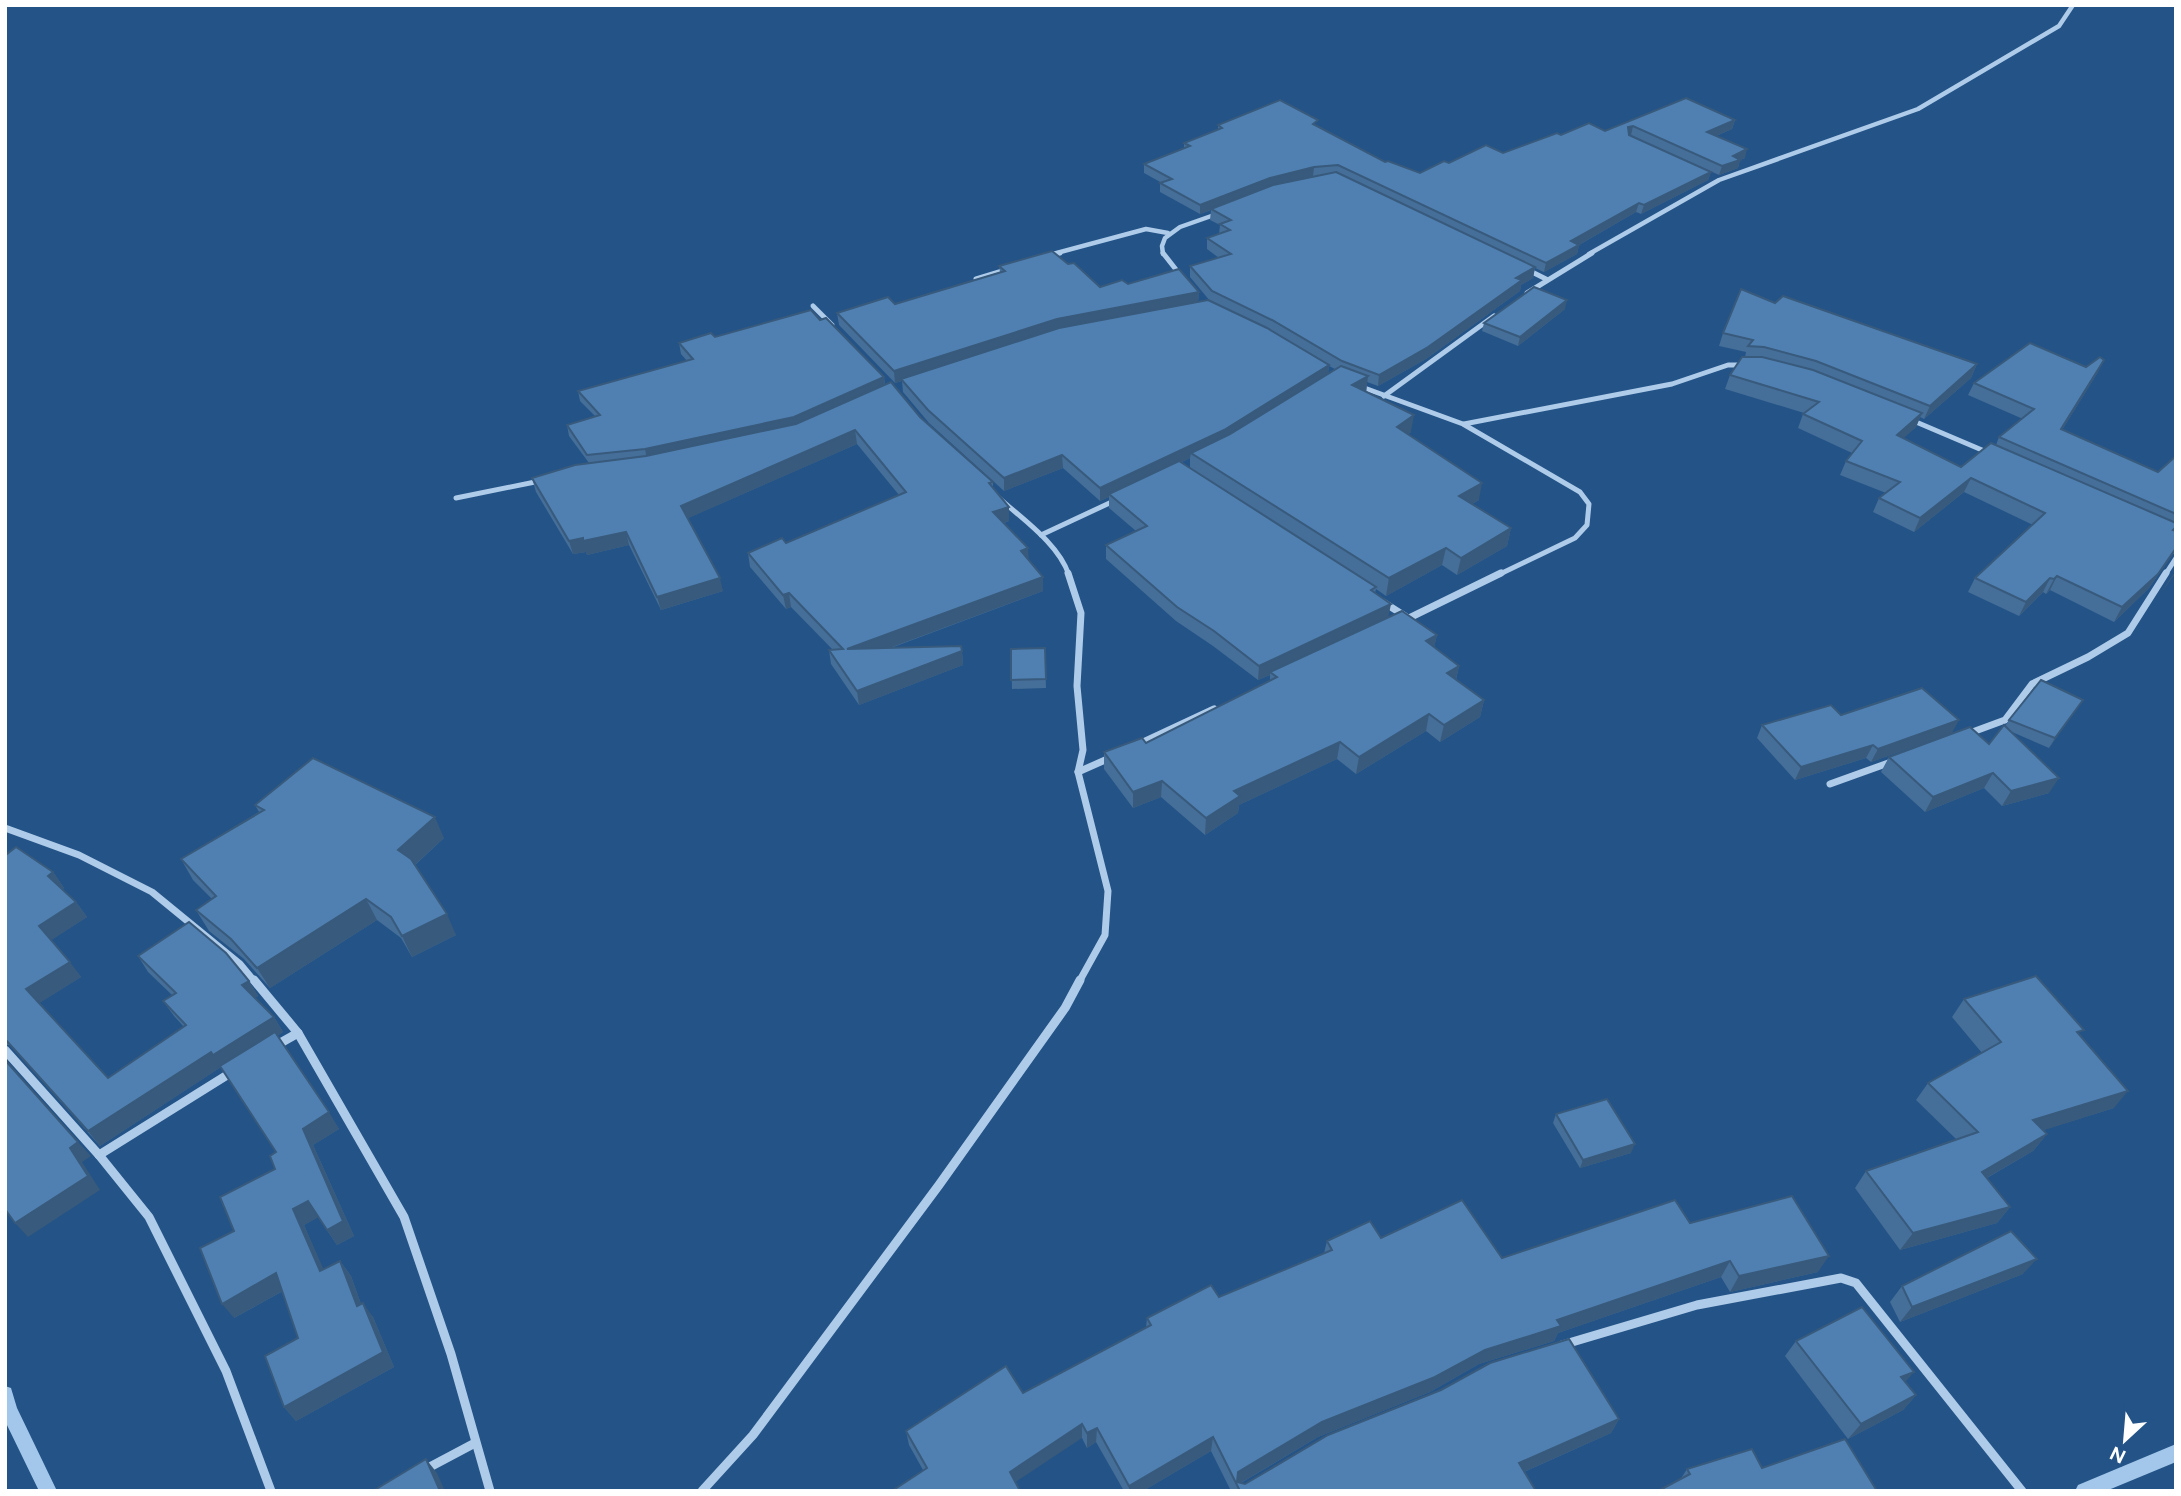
<svg xmlns="http://www.w3.org/2000/svg" width="2181" height="1496" font-family="Figtree,sans-serif">
  <style>
    .lines { fill: none; stroke-linecap: round; stroke-linejoin: round }
    .stream { fill: #a2c7ea; fill-rule: evenodd }
    .street-far3 { stroke: #aecbe9; stroke-width: 4.5 }
    .street-far2 { stroke: #aecbe9; stroke-width: 5 }
    .street-far1 { stroke: #aecbe9; stroke-width: 7 }
    .street { stroke: #aecbe9; stroke-width: 9 }
    .wall { fill: #456e98; fill-rule: evenodd }
    .shaded-wall { fill: #385a7c }
    .building { fill: #5080b1; stroke: #385a7c; stroke-width: 2 }
  </style>
  <rect width="100%" height="100%" fill="#235387"/>
  <g class="lines">
    <g class="stream">
      <polygon points="5,1386 11,1388 17,1408 57,1491 39,1491 5,1421"/>
      <polygon points="2176,1444 2176,1462 2106,1491 2075,1491 2078,1485"/>
    </g>
    <g class="street-far3">
      <polyline points="1053,254 1146,229 1168,233"/>
      <polyline points="1163,254 1162,246 1165,238 1180,227 1217,214"/>
      <polyline points="1589,254 1719,180 1918,109 2059,26 2073,5"/>
    </g>
    <g class="street-far2">
      <polyline points="1163,253 1181,276"/>
      <polyline points="1047,256 1060,253"/>
      <polyline points="1526,269 1546,279"/>
      <polyline points="976,279 1009,269"/>
      <polyline points="1527,293 1592,253"/>
      <polyline points="813,306 832,325"/>
      <polyline points="1359,386 1463,424 1580,492 1589,504 1587,525 1575,538 1498,575"/>
      <polyline points="1384,396 1494,316"/>
      <polyline points="1909,419 1989,453"/>
      <polyline points="1464,424 1672,384 1728,365 1743,365"/>
      <path d="M 998,497 C 1022,519 1058,543 1069,575"/>
      <polyline points="456,498 540,481"/>
      <polyline points="1041,535 1116,500"/>
      <polyline points="2165,575 2176,558"/>
    </g>
    <g class="street-far1">
      <polyline points="1068,573 1081,613 1077,686 1083,750 1078,772 1108,891 1105,935 1079,982"/>
      <polyline points="1383,602 1405,616"/>
      <polyline points="1405,620 1501,573"/>
      <polyline points="1967,734 2005,720 2032,684 2088,657 2128,633 2166,573"/>
      <polyline points="1139,744 1214,709"/>
      <polyline points="1078,772 1112,757"/>
      <polyline points="1830,784 1894,761"/>
      <polyline points="5,828 79,855 152,892 240,964 255,982"/>
    </g>
    <g class="street">
      <polyline points="254,980 298,1033 404,1217 451,1354 490,1491"/>
      <polyline points="275,1046 298,1033"/>
      <polyline points="5,1050 99,1155 149,1217 226,1371 271,1491"/>
      <polyline points="99,1155 232,1072"/>
      <polyline points="1562,1345 1697,1305 1841,1278 1856,1283 2022,1491"/>
      <polyline points="426,1469 475,1443"/>
      <polyline points="702,1491 753,1435 939,1185 1065,1008 1080,980"/>
    </g>
  </g>
  <g class="wall">
    <path d="M 1686,98 L 1735,120 L 1732,129 L 1716,136 L 1745,158 L 1740,160 L 1738,168 L 1719,175 L 1629,135 L 1711,172 L 1708,180 L 1641,214 L 1636,212 L 1579,245 L 1577,254 L 1544,272 L 1535,268 L 1533,278 L 1521,285 L 1520,291 L 1426,359 L 1378,386 L 1367,382 L 1366,392 L 1411,432 L 1408,434 L 1479,500 L 1472,504 L 1511,528 L 1507,546 L 1457,575 L 1442,565 L 1386,596 L 1376,589 L 1375,593 L 1388,617 L 1437,635 L 1434,647 L 1459,666 L 1456,680 L 1484,700 L 1480,717 L 1440,742 L 1426,731 L 1356,774 L 1337,759 L 1239,805 L 1238,813 L 1205,835 L 1161,797 L 1133,808 L 1104,769 L 1104,752 L 1146,743 L 1270,681 L 1270,675 L 1258,680 L 1213,646 L 1176,621 L 1106,559 L 1106,545 L 1136,531 L 1109,508 L 1109,497 L 1100,501 L 1063,468 L 1004,491 L 929,423 L 903,392 L 902,381 L 895,383 L 839,325 L 837,313 L 895,304 L 1000,272 L 999,266 L 1068,264 L 1100,287 L 1128,284 L 1199,292 L 1198,302 L 1210,301 L 1190,277 L 1190,266 L 1219,258 L 1207,249 L 1207,238 L 1219,234 L 1220,225 L 1210,220 L 1211,210 L 1200,214 L 1160,192 L 1160,183 L 1162,183 L 1144,173 L 1144,164 L 1184,148 L 1184,143 L 1218,129 L 1218,125 L 1318,126 L 1385,162 L 1420,173 L 1449,163 L 1503,153 L 1561,135 L 1605,131 ZM 1329,366 L 1335,369 L 1328,373 ZM 1190,458 L 1190,468 L 1182,462 Z"/>
    <polygon points="1775,303 1977,364 1971,378 1924,419 1920,417 1916,427 1903,438 1961,467 1996,445 1999,437 2023,419 1968,395 1974,383 2098,372 2062,430 2158,472 2176,456 2176,554 2173,554 2149,588 2114,622 2050,590 2046,594 2043,592 2019,616 1968,592 1975,578 2033,525 1964,492 1914,532 1873,512 1879,498 1886,493 1840,475 1846,461 1852,453 1798,428 1803,414 1804,413 1725,389 1730,375 1745,357 1746,352 1719,346 1723,333"/>
    <polygon points="1565,309 1518,346 1482,331 1484,323"/>
    <polygon points="820,320 884,377 885,385 993,482 993,488 1009,507 1009,521 1004,523 1029,560 1043,591 891,648 962,651 963,665 859,705 831,664 829,650 832,649 791,607 786,609 750,567 748,553 786,543 899,495 857,444 688,518 723,591 661,610 629,545 587,555 586,552 573,554 536,492 532,478 589,463 569,436 567,425 595,416 580,401 578,391 687,361 681,354 679,343"/>
    <polygon points="1045,648 1046,688 1012,689 1011,649"/>
    <polygon points="2083,700 2049,748 2012,732 2049,793 2002,806 1984,788 1925,812 1881,772 1889,757 1989,744 2005,726 2009,720"/>
    <polygon points="1841,715 1952,733 1871,762 1866,758 1795,780 1757,738 1762,725"/>
    <polygon points="255,805 444,838 415,865 456,935 412,957 401,938 377,920 270,988 244,959 209,931 196,910 212,899 193,880 181,859 259,812"/>
    <polygon points="5,853 53,872 64,888 62,889 76,902 87,917 51,940 81,977 39,1003 108,1078 184,1027 174,1016 163,1001 172,995 148,972 138,956 249,981 258,996 255,998 274,1017 283,1032 277,1036 339,1129 313,1145 354,1236 337,1245 318,1217 304,1225 323,1270 340,1261 351,1276 361,1304 373,1317 394,1367 296,1421 284,1407 298,1338 283,1291 234,1318 234,1231 275,1169 276,1152 221,1067 100,1146 10,1045 5,1045"/>
    <polygon points="1964,999 2080,1036 2114,1108 2043,1130 2047,1134 2033,1151 1987,1178 2010,1207 1997,1223 1900,1250 1855,1188 1866,1171 1956,1139 1916,1100 1928,1083 1982,1053 1952,1017"/>
    <polygon points="1556,1114 1631,1153 1580,1168 1553,1123"/>
    <polygon points="1690,1223 1818,1272 1730,1292 1721,1277 1558,1333 1554,1341 1479,1364 1430,1392 1318,1437 1241,1483 1245,1484 1619,1419 1611,1433 1524,1472 1536,1491 1231,1491 1211,1451 1143,1491 1124,1491 1096,1442 1087,1448 1082,1438 923,1470 909,1445 906,1431 1023,1393 1146,1328 1147,1318 1219,1297 1324,1253 1327,1241 1381,1238 1502,1258"/>
    <polygon points="2023,1274 1900,1322 1890,1302 1902,1286"/>
    <polygon points="1796,1341 1905,1382 1916,1395 1903,1410 1848,1439 1785,1356"/>
    <polygon points="1762,1468 1680,1480 1687,1469"/>
  </g>
  <g class="shaded-wall">
    <polygon points="1735,120 1732,129 1704,141 1707,132"/>
    <polygon points="1633,126 1631,135 1626,136 1628,127"/>
    <polygon points="1747,149 1745,158 1740,160 1738,168 1719,175 1722,166 1733,156"/>
    <polygon points="1314,167 1313,176 1269,186 1200,214 1200,205 1270,178"/>
    <polygon points="1711,172 1708,180 1641,214 1644,205"/>
    <polygon points="1639,203 1636,212 1577,246 1579,245 1577,254 1544,272 1546,263 1571,241"/>
    <polygon points="1535,267 1533,278 1521,285 1520,291 1426,359 1378,386 1379,375 1516,278"/>
    <polygon points="1199,292 1198,303 901,379 902,381 895,383 894,371 1057,319"/>
    <polygon points="1567,300 1565,309 1518,346 1520,337"/>
    <polygon points="2104,360 2098,372 2055,441 2061,429"/>
    <polygon points="1977,364 1971,378 1924,419 1930,406"/>
    <polygon points="1329,365 1328,377 1223,442 1191,453 1190,458 1111,496 1109,494 1109,497 1100,501 1100,488"/>
    <polygon points="1368,376 1366,393 1352,385"/>
    <polygon points="884,377 885,387 795,427 647,460 645,449"/>
    <polygon points="1922,413 1916,427 1892,449 1897,435"/>
    <polygon points="1414,415 1411,432 1394,445 1397,427"/>
    <polygon points="855,430 857,444 684,520 681,506"/>
    <polygon points="1062,455 1063,468 1004,491 1004,478"/>
    <polygon points="1971,478 1964,492 1914,532 1920,518"/>
    <polygon points="1482,483 1479,500 1455,513 1459,496"/>
    <polygon points="1009,507 1009,521 994,526 993,512"/>
    <polygon points="1511,528 1507,546 1457,575 1461,558"/>
    <polygon points="626,532 629,545 587,555 586,552 573,554 569,541"/>
    <polygon points="1028,548 1029,561 1021,551"/>
    <polygon points="1446,548 1442,565 1386,596 1389,578"/>
    <polygon points="2176,548 2149,588 2114,622 2122,607"/>
    <polygon points="2176,571 2176,573 2161,593 2170,579"/>
    <polygon points="2057,576 2050,590 2046,594 2054,579"/>
    <polygon points="1043,577 1043,591 849,663 847,649"/>
    <polygon points="720,578 723,591 661,610 657,597"/>
    <polygon points="2050,578 2043,592 2019,616 2026,602"/>
    <polygon points="789,593 791,607 786,609 783,595"/>
    <polygon points="1391,604 1388,619 1270,672 1270,675 1258,680 1259,666"/>
    <polygon points="1437,635 1433,652 1426,641"/>
    <polygon points="962,651 963,665 859,705 857,691"/>
    <polygon points="1459,666 1455,683 1447,673"/>
    <polygon points="1484,700 1480,717 1440,742 1444,725"/>
    <polygon points="2083,700 2077,709 2049,748 2055,738"/>
    <polygon points="1429,714 1426,731 1356,774 1359,757"/>
    <polygon points="1959,720 1952,733 1871,762 1878,749"/>
    <polygon points="1340,742 1337,759 1239,805 1238,813 1205,835 1206,818 1234,791"/>
    <polygon points="1873,745 1866,758 1795,780 1801,767"/>
    <polygon points="1993,773 1984,788 1925,812 1933,797"/>
    <polygon points="2059,778 2049,793 2002,806 2011,791"/>
    <polygon points="1162,781 1161,797 1133,808 1133,792"/>
    <polygon points="435,817 444,838 408,871 398,850"/>
    <polygon points="53,872 64,888 59,891 48,876"/>
    <polygon points="366,899 377,920 270,988 257,968"/>
    <polygon points="76,902 87,917 50,941 39,926"/>
    <polygon points="447,914 456,935 412,957 402,936"/>
    <polygon points="70,962 81,977 38,1004 26,989"/>
    <polygon points="249,981 258,996 252,1000 242,985"/>
    <polygon points="274,1017 283,1032 224,1070 221,1067 100,1146 88,1131 211,1052"/>
    <polygon points="2128,1091 2114,1108 2019,1138 2033,1120"/>
    <polygon points="329,1112 339,1129 313,1145 354,1236 337,1245 327,1230 303,1129"/>
    <polygon points="2047,1134 2033,1151 1969,1188 1982,1172"/>
    <polygon points="78,1142 91,1156 82,1162 100,1190 28,1237 15,1223 70,1148"/>
    <polygon points="1635,1144 1631,1153 1580,1168 1583,1160"/>
    <polygon points="308,1201 319,1217 304,1225 331,1286 320,1271 293,1209"/>
    <polygon points="2010,1207 1997,1223 1900,1250 1913,1233"/>
    <polygon points="1829,1256 1818,1272 1730,1292 1739,1276"/>
    <polygon points="2037,1259 2023,1274 1900,1322 1912,1307"/>
    <polygon points="340,1261 351,1276 367,1321 357,1306"/>
    <polygon points="1730,1261 1721,1277 1558,1333 1554,1341 1479,1364 1430,1392 1318,1437 1237,1485 1236,1483 1238,1472 1322,1422 1485,1350 1557,1320"/>
    <polygon points="276,1273 288,1288 234,1318 222,1304"/>
    <polygon points="363,1303 373,1317 394,1367 296,1421 284,1407"/>
    <polygon points="1914,1372 1901,1387 1901,1377"/>
    <polygon points="1916,1395 1903,1410 1848,1439 1861,1424"/>
    <polygon points="1619,1419 1611,1433 1512,1477 1519,1463"/>
    <polygon points="1082,1424 1082,1438 1011,1485 1010,1472"/>
    <polygon points="1097,1428 1096,1442 1087,1448 1087,1433"/>
    <polygon points="1213,1437 1211,1451 1143,1491 1129,1491 1129,1486"/>
    <polygon points="426,1459 437,1473 445,1491 440,1491"/>
  </g>
  <g class="building">
    <polygon points="1686,98 1735,120 1707,132 1747,149 1733,156 1740,160 1722,166 1633,126 1628,127 1629,135 1711,172 1644,205 1639,203 1571,241 1579,245 1546,263 1338,165 1314,167 1270,178 1200,205 1160,183 1172,179 1144,164 1190,146 1184,143 1222,128 1218,125 1280,100 1318,120 1313,124 1385,162 1388,161 1420,173 1444,161 1449,163 1486,145 1503,153 1557,133 1561,135 1589,123 1605,131"/>
    <polygon points="1336,172 1535,267 1516,278 1522,280 1428,347 1379,375 1342,361 1272,320 1212,291 1190,266 1231,254 1207,238 1230,230 1220,224 1231,220 1211,209 1273,185"/>
    <polygon points="1052,251 1068,264 1074,263 1100,287 1122,280 1128,284 1179,269 1199,292 1057,319 894,371 837,313 888,297 895,304 1005,271 999,266"/>
    <polygon points="1534,287 1567,300 1520,337 1484,323"/>
    <polygon points="1741,289 1775,303 1783,296 1977,364 1930,406 1816,361 1764,347 1748,346 1753,340 1723,333"/>
    <polygon points="1208,300 1267,328 1329,365 1224,430 1100,488 1062,455 1004,478 928,410 901,379 1059,328"/>
    <polygon points="811,310 820,320 826,318 884,377 794,417 645,449 587,455 567,425 600,415 578,391 693,359 679,343 711,333 715,337"/>
    <polygon points="2030,343 2086,367 2100,357 2104,360 2061,429 2158,472 2176,456 2176,514 1999,437 2034,409 1974,383"/>
    <polygon points="1742,357 1762,357 1813,370 1922,413 1897,435 1961,467 1991,443 2176,523 2176,527 2173,530 2176,531 2176,548 2158,574 2122,607 2057,576 2054,579 2050,578 2026,602 1975,578 2045,513 1971,478 1920,518 1879,498 1900,482 1846,461 1862,441 1803,414 1819,402 1730,375"/>
    <polygon points="1341,366 1368,376 1352,385 1414,415 1397,427 1482,483 1459,496 1511,528 1461,558 1446,548 1389,578 1191,453 1230,434"/>
    <polygon points="891,382 920,417 993,482 989,483 1009,507 993,512 1028,548 1021,551 1043,577 847,649 961,646 962,651 857,691 829,650 843,649 789,593 783,595 748,553 782,538 786,543 906,492 855,430 681,506 720,578 657,597 626,532 583,541 583,538 569,541 532,478 575,465 646,456 796,424"/>
    <polygon points="1179,461 1376,587 1371,590 1391,604 1259,666 1214,631 1177,607 1106,545 1147,526 1109,494"/>
    <polygon points="1402,611 1437,635 1426,641 1459,666 1447,673 1484,700 1444,725 1429,714 1359,757 1340,742 1234,791 1240,796 1206,818 1162,781 1133,792 1104,752 1142,738 1146,743 1277,677 1270,672"/>
    <polygon points="1045,648 1046,679 1011,680 1011,649"/>
    <polygon points="2041,680 2083,700 2055,738 2009,720"/>
    <polygon points="1922,688 1959,720 1878,749 1873,745 1801,767 1762,725 1831,705 1841,715"/>
    <polygon points="2004,725 2059,778 2011,791 1993,773 1933,797 1889,757 1970,727 1989,744"/>
    <polygon points="313,758 435,817 398,850 411,859 447,914 402,936 391,917 366,899 257,968 231,939 196,910 216,896 181,859 264,810 255,805"/>
    <polygon points="16,847 53,872 48,876 76,902 39,926 70,962 26,989 108,1078 186,1025 163,1001 176,993 138,956 189,922 226,953 249,981 242,985 274,1017 213,1055 211,1052 88,1131 5,1039 5,853 7,854"/>
    <polygon points="2036,976 2084,1030 2077,1032 2128,1091 2033,1120 2047,1134 1982,1172 2010,1207 1913,1233 1866,1171 1978,1132 1928,1083 2001,1042 1964,999"/>
    <polygon points="275,1032 329,1112 303,1129 343,1221 327,1230 308,1201 293,1209 320,1271 340,1261 357,1306 363,1303 383,1352 284,1407 265,1356 298,1338 276,1273 222,1304 200,1248 234,1231 220,1197 275,1169 270,1156 276,1152 220,1066"/>
    <polygon points="5,1060 78,1142 70,1148 88,1176 15,1223 5,1209"/>
    <polygon points="1607,1099 1635,1144 1583,1160 1556,1114"/>
    <polygon points="1792,1196 1829,1256 1739,1276 1730,1261 1557,1320 1561,1326 1485,1350 1435,1377 1322,1422 1238,1472 1237,1482 1245,1484 1328,1435 1441,1390 1490,1363 1569,1339 1619,1419 1519,1463 1536,1491 1240,1491 1213,1437 1129,1486 1097,1428 1087,1433 1082,1424 1010,1472 1020,1491 892,1491 927,1468 906,1431 1006,1366 1023,1393 1151,1325 1147,1318 1211,1285 1219,1297 1332,1250 1327,1241 1370,1221 1381,1238 1462,1200 1502,1258 1675,1200 1690,1223"/>
    <polygon points="2011,1231 2037,1259 1912,1307 1902,1286"/>
    <polygon points="1862,1307 1914,1372 1901,1377 1916,1395 1861,1424 1796,1341"/>
    <polygon points="1845,1439 1877,1491 1658,1491 1690,1474 1687,1469 1752,1449 1762,1468"/>
    <polygon points="426,1459 440,1491 373,1491"/>
  </g>
  <rect width="2181" height="1496" fill="none" stroke="#ffffff" stroke-width="14"/>
  <g transform="translate(2125 1440) rotate(206)" stroke="#235387" stroke-width="5" paint-order="stroke">
  <path d="M0-5L12 26L0 18L-12 26Z" fill="#ffffff"/>
  <text y="-10" font-size="19" font-weight="bold" text-anchor="middle" fill="#ffffff">N</text>
  </g>
</svg>
